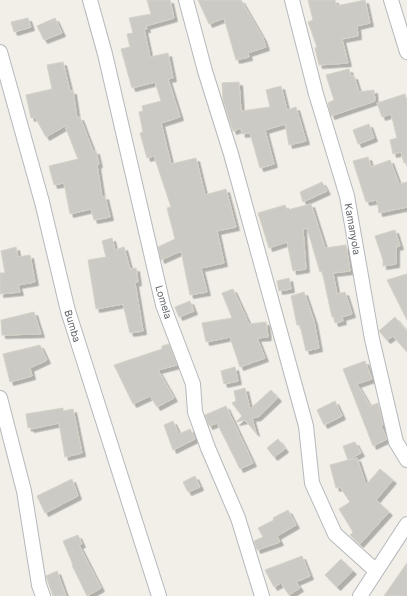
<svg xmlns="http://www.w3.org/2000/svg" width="407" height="596" font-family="Inter,sans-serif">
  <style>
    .building { fill: #cccac5; stroke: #d6d1c6; filter: url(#shadow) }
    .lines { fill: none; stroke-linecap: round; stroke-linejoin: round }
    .minor-casing { stroke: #b5b8bc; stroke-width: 16 }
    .minor { stroke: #fff; stroke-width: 14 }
    .labels { text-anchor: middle; stroke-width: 3.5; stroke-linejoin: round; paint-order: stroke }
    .street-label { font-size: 10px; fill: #5f6368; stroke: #fff }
  </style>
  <defs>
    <filter id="shadow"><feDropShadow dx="3.5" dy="3.5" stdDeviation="0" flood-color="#0004"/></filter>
  </defs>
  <rect width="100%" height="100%" fill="#f1efe8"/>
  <g class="building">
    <polygon points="147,0 170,0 174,18 146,26 147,29 144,29 150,57 168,53 173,78 168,79 180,117 161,123 171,164 196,158 205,195 226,189 236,227 217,231 224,263 201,268 207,292 190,295 181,251 161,260 158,247 175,239 167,208 171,207 154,156 147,158 140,133 143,132 139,112 143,111 142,106 161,101 155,82 132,88 121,49 130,47 127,34 133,33 129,18 151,14"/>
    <polygon points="198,0 241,0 263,38 266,47 248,53 249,57 236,60 224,18 209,24"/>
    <polygon points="308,0 335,0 336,6 365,0 370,23 357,26 358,36 342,39 348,63 319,65 315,48 317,47 308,22 313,20"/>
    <polygon points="28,18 31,27 14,32 11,22"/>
    <polygon points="55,18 62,33 44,40 37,26"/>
    <polygon points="63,62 70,91 73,91 77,118 80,117 93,151 96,151 99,164 97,165 102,197 105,196 110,217 94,220 91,209 70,214 64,183 54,185 49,166 78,159 65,126 46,137 35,117 31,118 26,95 52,89 47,65"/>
    <polygon points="349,69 351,76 354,76 359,92 374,90 375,101 331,116 328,103 334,100 326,75"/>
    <polygon points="239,82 241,111 270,107 266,90 281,86 287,110 296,107 306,141 289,145 285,124 265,130 274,164 260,168 250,133 242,134 241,128 233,131 223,100 222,83"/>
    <polygon points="405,94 407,102 407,162 404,163 401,152 393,154 390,140 397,138 391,114 382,117 377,103"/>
    <polygon points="369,124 374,138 358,144 353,130"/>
    <polygon points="368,157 371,167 390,160 399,184 407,182 407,207 379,213 377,200 366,202 353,161"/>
    <polygon points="322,182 327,191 303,202 300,192"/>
    <polygon points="311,204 325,248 346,245 350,271 333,273 337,294 345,292 352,314 342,317 343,321 335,323 333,316 332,317 322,271 320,272 307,228 303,229 306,269 293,271 287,242 269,248 258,213 285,205 287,210"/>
    <polygon points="395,230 400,246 396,247 396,264 383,266 383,260 375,236"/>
    <polygon points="112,238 115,250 124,247 130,269 136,268 138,282 135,283 143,331 130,333 123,304 96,309 88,260 106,257 102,241"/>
    <polygon points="16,247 18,257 30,255 35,282 18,285 20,292 0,294 0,273 5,273 1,251"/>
    <polygon points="407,274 407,320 387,280"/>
    <polygon points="289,278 291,289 279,291 277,281"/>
    <polygon points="233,289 249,324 266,322 268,337 257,338 265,358 240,367 230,337 206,342 202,323 232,318 222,293"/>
    <polygon points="304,292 314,321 319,348 306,351 300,325 297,325 291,296"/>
    <polygon points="190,301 194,311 179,317 175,307"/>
    <polygon points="34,312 41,334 2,335 1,320"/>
    <polygon points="395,317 407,332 407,352 393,336 387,340 379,331"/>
    <polygon points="169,344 177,365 158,370 174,398 157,407 150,396 133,404 114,365 162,349 162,346"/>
    <polygon points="40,345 47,360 30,368 32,376 10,382 3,354"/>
    <polygon points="365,361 372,379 357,384 370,406 378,403 383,425 381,426 387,439 373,446 343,369"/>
    <polygon points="235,367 238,381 224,384 221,371"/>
    <polygon points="245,388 250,409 271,390 278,398 258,417 252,418 256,433 245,420 236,422 242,416 232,403 236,401 234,391"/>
    <polygon points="335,401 342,416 324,425 317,410"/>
    <polygon points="226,406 253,463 240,469 217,423 209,426 205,415"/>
    <polygon points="63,408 63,411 73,409 82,453 65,457 59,423 31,429 30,427 28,428 26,414"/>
    <polygon points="173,421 179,434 190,429 195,439 173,450 164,425"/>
    <polygon points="278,439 285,449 274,457 267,448"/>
    <polygon points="355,442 361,453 348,460 357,458 366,485 380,469 393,480 376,500 389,512 360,544 350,535 353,532 339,509 350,502 340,487 336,488 330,465 348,460 343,446"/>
    <polygon points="195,476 200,487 188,492 183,482"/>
    <polygon points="72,479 78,496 45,513 37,496"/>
    <polygon points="288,510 296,525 277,536 280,542 257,550 254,541 263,537 258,528 274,520 273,518"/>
    <polygon points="78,535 82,544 79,545 101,588 87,596 72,565 73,565 63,541"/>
    <polygon points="302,556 310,576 296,582 300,588 289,595 281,583 274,587 265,570"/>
    <polygon points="341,559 353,571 337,587 325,575"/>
    <polygon points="407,563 407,596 384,596"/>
    <polygon points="57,571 66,596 53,596 47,579 46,576"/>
  </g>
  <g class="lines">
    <g class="minor-casing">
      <g id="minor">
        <polyline points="90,0 105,54 163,305 193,384 195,412 208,448 238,518 262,596"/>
        <polyline points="186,0 205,71 231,154 306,426 312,483 335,534 376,571"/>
        <polyline points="292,0 316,94 347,196 372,339 396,442 407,460"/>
        <polyline points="391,0 407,52"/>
        <polyline points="0,52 42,202 68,311 159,596"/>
        <polyline points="0,398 24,491 39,585 43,596"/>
        <polyline points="360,596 407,524"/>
      </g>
    </g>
    <use href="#minor" class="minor"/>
  </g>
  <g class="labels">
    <g class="street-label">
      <text transform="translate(353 229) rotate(80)" y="4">Kamanyola</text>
      <text transform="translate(164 302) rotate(73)" y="4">Lomela</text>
      <text transform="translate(73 326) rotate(73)" y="4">Bumba</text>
    </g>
  </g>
</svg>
